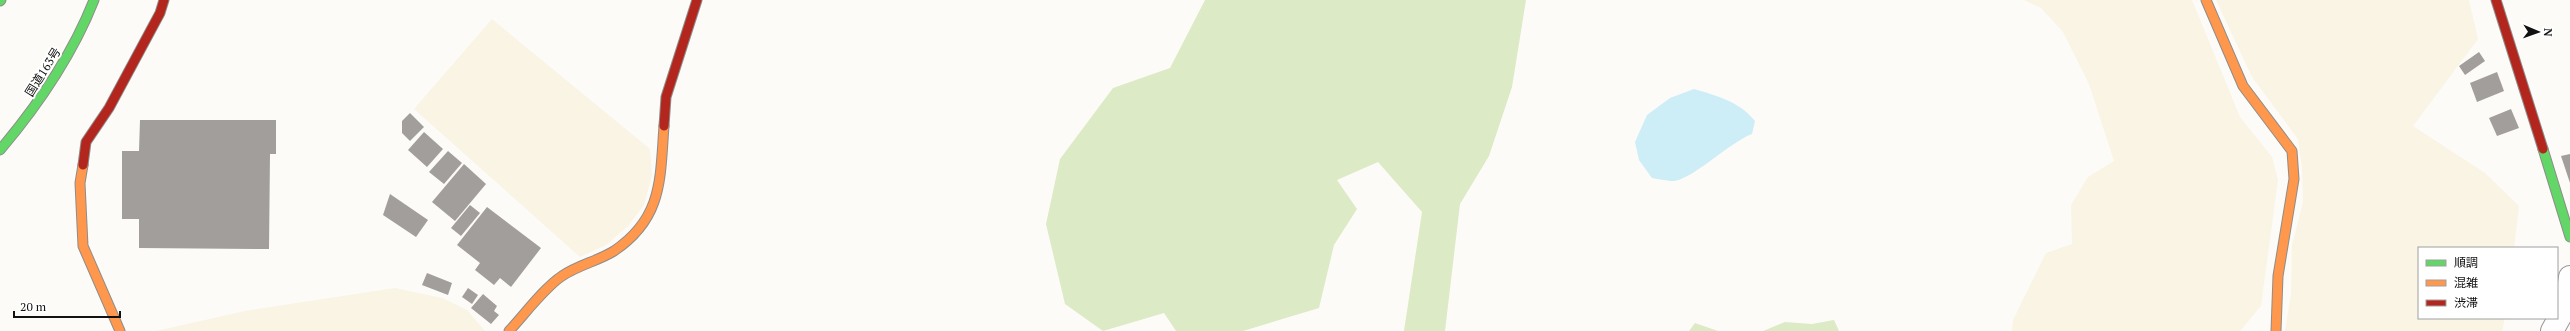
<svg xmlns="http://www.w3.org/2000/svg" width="2570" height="331" font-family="'PT Serif','Noto Sans JP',serif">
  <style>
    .farmland { fill: #f9f4e4 }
    .forest { fill: #dceac5 }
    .water { fill: #cdedf7 }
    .building { fill: #a19e9c }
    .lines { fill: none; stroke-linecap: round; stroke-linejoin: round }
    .street-casing { stroke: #979695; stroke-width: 24 }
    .fast-casing { stroke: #8e8d8b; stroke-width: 11 }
    .slow-casing { stroke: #8e8d8b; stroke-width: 11 }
    .jam-casing { stroke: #8e8d8b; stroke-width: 11 }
    .street { stroke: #fffefe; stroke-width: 22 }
    .fast { stroke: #63d668; stroke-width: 9 }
    .slow { stroke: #ff974d; stroke-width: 9 }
    .jam { stroke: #b3261e; stroke-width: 9 }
    .labels { text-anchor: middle; stroke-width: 4; stroke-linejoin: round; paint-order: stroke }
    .street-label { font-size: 12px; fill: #111; stroke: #fff }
  </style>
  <rect width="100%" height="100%" fill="#fdfbf7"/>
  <g class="farmland">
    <polygon points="2024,0 2192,0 2240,117 2272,157 2278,180 2261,306 2240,331 2012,331 2013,320 2046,253 2072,244 2071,205 2088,177 2114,161 2089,84 2063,32 2041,8"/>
    <polygon points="2216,0 2469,0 2478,39 2413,126 2485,173 2519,206 2514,248 2419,248 2419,318 2505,318 2502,331 2285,331 2291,294 2292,245 2303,202 2302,168 2298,139 2252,77"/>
    <polygon points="492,19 650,149 652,175 644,205 628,226 606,245 580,257 414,109"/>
    <polygon points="395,288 442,298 467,310 485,331 156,331 245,311"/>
  </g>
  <g class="forest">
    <polygon points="1205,0 1526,0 1512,87 1489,156 1460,204 1445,331 1404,331 1422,212 1378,162 1337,180 1357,209 1334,245 1319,308 1243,331 1176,331 1164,313 1103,331 1065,304 1046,224 1060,159 1113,88 1170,68"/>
    <polygon points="1834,320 1839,331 1763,331 1785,322 1812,324"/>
    <polygon points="1695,323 1718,331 1689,331"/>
  </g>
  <path class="water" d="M 1694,89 C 1717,96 1739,101 1755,121 L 1752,134 C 1730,142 1693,179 1674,181 C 1668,181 1659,179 1652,178 L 1639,160 L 1635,142 L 1647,115 L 1670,98 Z"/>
  <g class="building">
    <polygon points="2479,52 2485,61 2465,75 2459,66"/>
    <polygon points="2497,72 2504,91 2477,102 2470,83"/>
    <polygon points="2511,109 2519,128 2497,136 2489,118"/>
    <polygon points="410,113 424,127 410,141 402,133 402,121"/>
    <polygon points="140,120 276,120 276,154 270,154 269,249 139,248 139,219 122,219 122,151 139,151"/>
    <polygon points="424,132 443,149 427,167 408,150"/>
    <polygon points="448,151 462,163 444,184 429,172"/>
    <polygon points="2570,154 2570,183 2561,156"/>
    <polygon points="464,164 486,184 455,221 432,202"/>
    <polygon points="390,194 428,220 416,237 383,215"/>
    <polygon points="470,205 480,213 461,236 451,228"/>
    <polygon points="487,207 541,248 511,287 500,278 494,285 475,270 480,263 457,245"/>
    <polygon points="427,273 452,283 448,295 422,285"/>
    <polygon points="468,288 478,295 472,304 462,297"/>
    <polygon points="483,294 497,306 494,311 499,315 491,324 471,308"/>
  </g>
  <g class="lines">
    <g class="street-casing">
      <polyline id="street" points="2552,331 2565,308 2570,277"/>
    </g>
    <g class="fast-casing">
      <g id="fast">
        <polyline points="0,1 1,0"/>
        <polyline points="2543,149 2570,237"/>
        <path d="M 0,150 C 39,104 72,56 94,0"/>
      </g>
    </g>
    <g class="slow-casing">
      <g id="slow">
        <polyline points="2206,0 2243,86 2292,151 2294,179 2278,276 2276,331"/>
        <polyline points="83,165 80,183 83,246 120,331"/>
        <path d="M 509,331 C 524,315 545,287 562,276 C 578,265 598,261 614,251 C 663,218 660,179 664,126"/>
      </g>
    </g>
    <g class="jam-casing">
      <g id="jam">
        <polyline points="2496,0 2543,149"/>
        <polyline points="664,126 666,97 697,0"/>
        <polyline points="83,165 86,142 109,108 160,13 164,0"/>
      </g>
    </g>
    <use href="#street" class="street"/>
    <use href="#fast" class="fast"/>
    <use href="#slow" class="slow"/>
    <use href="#jam" class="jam"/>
  </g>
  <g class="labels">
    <g class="street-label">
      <text transform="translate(43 72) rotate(-58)" y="4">国道163号</text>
    </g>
  </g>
  <rect x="2418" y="247" width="140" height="72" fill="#ffffff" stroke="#a0a0a0"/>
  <rect x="2426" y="260" width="20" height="6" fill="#63d668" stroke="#a0a0a0"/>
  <text x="2454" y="267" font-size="12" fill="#111111">順調</text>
  <rect x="2426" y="280" width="20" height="6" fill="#ff974d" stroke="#a0a0a0"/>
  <text x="2454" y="287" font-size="12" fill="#111111">混雑</text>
  <rect x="2426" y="300" width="20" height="6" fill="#b3261e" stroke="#a0a0a0"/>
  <text x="2454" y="307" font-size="12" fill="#111111">渋滞</text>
  <g transform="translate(2538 32) rotate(92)" stroke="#ffffff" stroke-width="3" paint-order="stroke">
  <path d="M0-3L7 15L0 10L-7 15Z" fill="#111111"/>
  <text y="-6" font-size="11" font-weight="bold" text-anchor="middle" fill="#111111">N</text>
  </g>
  <path d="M14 311v6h106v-6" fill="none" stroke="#111111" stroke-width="2"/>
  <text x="20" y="311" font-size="12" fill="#111111" stroke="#ffffff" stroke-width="3" paint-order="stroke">20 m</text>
</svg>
